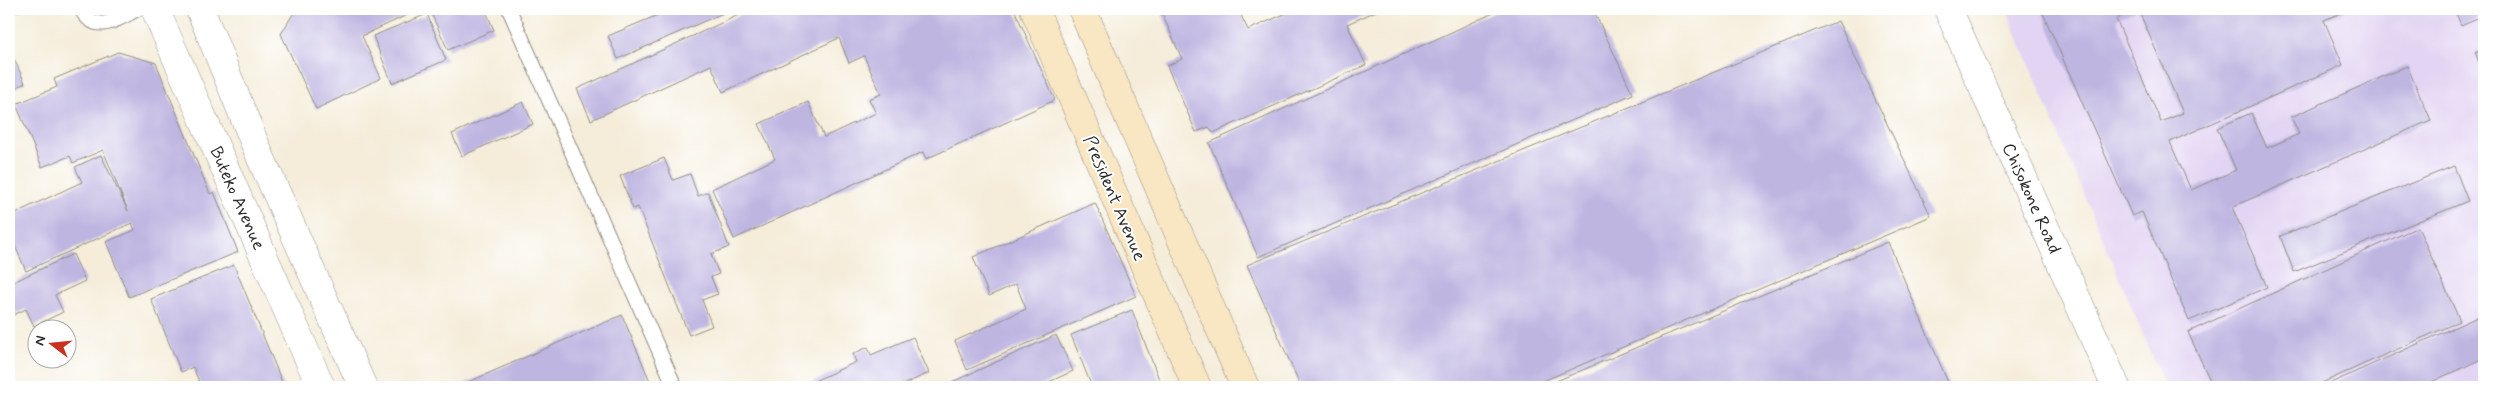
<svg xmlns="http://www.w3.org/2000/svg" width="2493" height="396" font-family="Mynerve,sans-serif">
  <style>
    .built { fill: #e2d4f3 }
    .building { fill: #beb5e1; fill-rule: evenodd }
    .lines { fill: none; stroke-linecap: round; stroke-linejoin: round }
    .service-casing { stroke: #908c82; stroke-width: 16 }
    .minor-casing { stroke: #908c82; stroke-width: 29 }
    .secondary-casing { stroke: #908c82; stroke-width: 29 }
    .service { stroke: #fff; stroke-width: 14 }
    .minor { stroke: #fff; stroke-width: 28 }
    .secondary { stroke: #f9e7c3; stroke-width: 28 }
    .labels { text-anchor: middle; stroke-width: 4; stroke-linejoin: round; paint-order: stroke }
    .street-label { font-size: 18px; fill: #2b2b2b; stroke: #fff }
  </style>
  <rect width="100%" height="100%" fill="#fff"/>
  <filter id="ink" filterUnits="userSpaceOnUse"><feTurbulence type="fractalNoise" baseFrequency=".02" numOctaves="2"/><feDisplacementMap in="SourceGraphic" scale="10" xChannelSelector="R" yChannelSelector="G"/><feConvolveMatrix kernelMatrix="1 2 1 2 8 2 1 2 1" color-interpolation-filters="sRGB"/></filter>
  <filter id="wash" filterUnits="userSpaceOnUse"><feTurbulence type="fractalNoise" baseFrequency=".0096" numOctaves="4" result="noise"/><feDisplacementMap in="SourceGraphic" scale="20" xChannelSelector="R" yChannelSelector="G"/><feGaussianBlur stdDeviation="1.12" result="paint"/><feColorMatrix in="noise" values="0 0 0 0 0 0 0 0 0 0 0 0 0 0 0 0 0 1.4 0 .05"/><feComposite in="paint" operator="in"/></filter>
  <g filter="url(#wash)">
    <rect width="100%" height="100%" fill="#f5edda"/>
    <polygon class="built" points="2006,9 2484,9 2484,387 2165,387"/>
    <g id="blocks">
      <g class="building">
        <polygon points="9,9 24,9 9,15"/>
        <polygon points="296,9 420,9 362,36 381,78 316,109 281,34"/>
        <polygon points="429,9 485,9 494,30 448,50"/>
        <polygon points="672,9 732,9 618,59 608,36"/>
        <polygon points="752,9 1014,9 1055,100 926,159 923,152 734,239 712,189 775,159 759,124 808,102 824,137 876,113 869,99 881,94 864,56 849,63 839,38 723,92 711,65 591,120 577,89"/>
        <polygon points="1160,9 1238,9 1248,30 1296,9 1381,9 1347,24 1366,65 1213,133 1209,127 1196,132 1167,66 1182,59"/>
        <polygon points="1502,9 1593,9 1633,94 1258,257 1209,143"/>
        <path d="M 2041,9 L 2351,9 L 2324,20 L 2343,65 L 2170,142 L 2191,190 L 2236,170 L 2217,128 L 2251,113 L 2267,148 L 2299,134 L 2291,117 L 2407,66 L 2431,120 L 2232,207 L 2267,287 L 2189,321 L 2142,212 L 2132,216 ZM 2138,9 L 2183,113 L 2161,122 L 2116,19 Z"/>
        <polygon points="2454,9 2484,9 2484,15 2461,25"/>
        <polygon points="427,14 446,60 392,83 373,36"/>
        <polygon points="1838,21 1931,216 1529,387 1301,387 1247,265"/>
        <polygon points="9,48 25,83 9,91"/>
        <polygon points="2484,48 2484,74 2475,52"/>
        <polygon points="118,52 156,63 210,194 214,192 238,252 129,297 106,242 135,230 132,223 26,271 9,232 9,216 82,182 75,167 101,155 128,211 103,150 73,163 70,156 42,167 16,104 57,87 54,79"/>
        <polygon points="523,102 533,124 462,156 452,134"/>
        <polygon points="664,158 673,180 690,174 698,196 708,192 729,247 711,254 719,274 711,277 718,294 702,300 712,326 689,335 638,207 633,209 620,176"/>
        <polygon points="2454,166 2468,201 2294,272 2280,236"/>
        <polygon points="1095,203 1136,296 967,370 955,341 1026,309 1016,284 989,296 973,257"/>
        <polygon points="2418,227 2460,321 2313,387 2213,387 2188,332"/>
        <polygon points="1888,242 1950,387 1542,387"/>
        <polygon points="73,254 85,281 55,295 63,312 34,326 26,309 9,317 9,284"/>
        <polygon points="234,265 264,338 284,387 201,387 193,367 181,372 151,299"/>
        <polygon points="1132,310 1162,387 1092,387 1071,335"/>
        <polygon points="2484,314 2484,358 2420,387 2322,387"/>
        <polygon points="622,315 650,381 637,387 457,387"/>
        <polygon points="1056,335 1073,371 1038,387 941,387"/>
        <polygon points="913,337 929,373 898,387 801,387 856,362 853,354 868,347 871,355"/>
      </g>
    </g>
  </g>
  <g filter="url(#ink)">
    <use href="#blocks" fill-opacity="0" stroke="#908c82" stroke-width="1"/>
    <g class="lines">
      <g class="service-casing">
        <g id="service">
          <path d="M 81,9 C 96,36 117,19 138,9"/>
          <polyline points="509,9 675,387"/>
        </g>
      </g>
      <g class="minor-casing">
        <g id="minor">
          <polyline points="155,9 321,387"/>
          <polyline points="200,9 260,156 363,387"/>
          <polyline points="1948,9 2116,387"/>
        </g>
      </g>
      <g class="secondary-casing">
        <g id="secondary">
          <polyline points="1034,9 1197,387"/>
          <polyline points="1082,9 1245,387"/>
        </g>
      </g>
      <use href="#service" class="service"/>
      <use href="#minor" class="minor"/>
      <use href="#secondary" class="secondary"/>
    </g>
  </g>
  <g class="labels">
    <g class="street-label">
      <text transform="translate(238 198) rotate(66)" y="6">Buteko Avenue</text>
      <text transform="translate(1115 198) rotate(67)" y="6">President Avenue</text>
      <text transform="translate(2032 198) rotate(66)" y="6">Chisokone Road</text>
    </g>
  </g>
  <rect width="2493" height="396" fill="none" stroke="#fff" stroke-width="30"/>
  <g transform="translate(52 344) rotate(286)"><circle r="24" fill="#ffffff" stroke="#aaaaaa"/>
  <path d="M0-4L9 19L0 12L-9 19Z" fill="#c8321e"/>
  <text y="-8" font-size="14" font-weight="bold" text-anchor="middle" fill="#2b2b2b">N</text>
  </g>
</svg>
